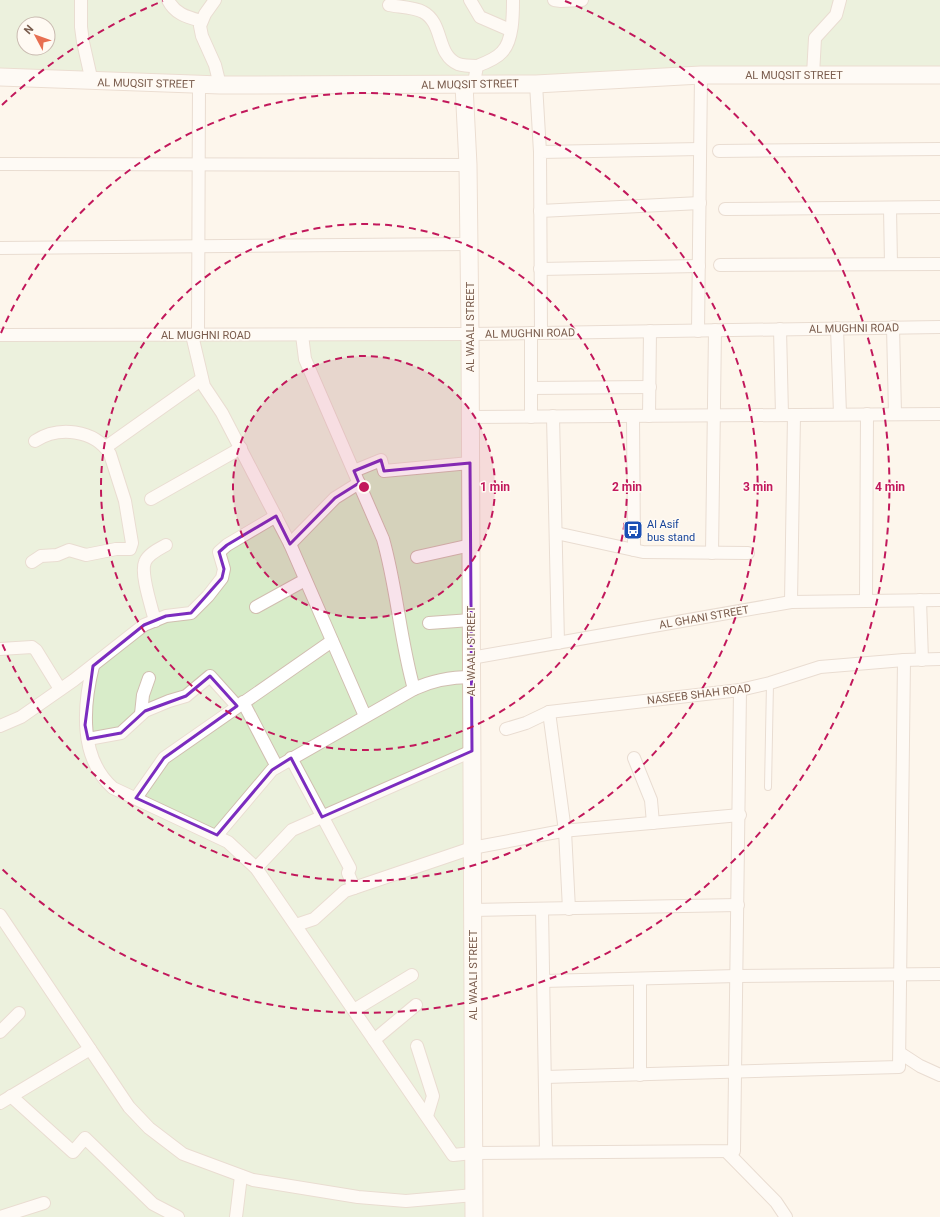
<svg xmlns="http://www.w3.org/2000/svg" width="940" height="1217" font-family="Roboto,sans-serif">
  <style>
    .green { fill: #d8ecc9; fill-rule: evenodd }
    .lines { fill: none; stroke-linecap: round; stroke-linejoin: round }
    .lane-casing { stroke: #d1beb0; stroke-width: 8 }
    .street-casing { stroke: #d1beb0; stroke-width: 14 }
    .secondary-casing { stroke: #d6c0b0; stroke-width: 19 }
    .lane { stroke: #fff; stroke-width: 6 }
    .street { stroke: #fff; stroke-width: 12 }
    .secondary { stroke: #fff; stroke-width: 17 }
    .marked { fill: none; stroke: #7b2cbf; stroke-width: 3; stroke-linejoin: round }
    .ring { fill: none; stroke: #c2185b; stroke-width: 2; stroke-dasharray: 7 5 }
    .labels { text-anchor: middle; stroke-width: 3; stroke-linejoin: round; paint-order: stroke }
    .street-label { font-size: 11px; fill: #7a5c4d; stroke: #fffaf3 }
    .transit-label { font-size: 11px; fill: #164399; stroke: #fffaf3; text-anchor: start }
    .centre { fill: #c2185b; stroke: #fffaf3; stroke-width: 2 }
    .ring-label { font-size: 12px; text-anchor: middle; font-weight: bold; fill: #c2185b; stroke: #fffaf3; stroke-width: 3; stroke-linejoin: round; paint-order: stroke }
  </style>
  <rect width="100%" height="100%" fill="#fdf6ec"/>
  <g class="green">
    <path d="M 0,0 L 940,0 L 940,76 L 0,78 ZM 24,24 L 48,24 L 48,48 L 24,48 Z"/>
    <polygon points="470,334 474,1217 0,1217 0,335"/>
  </g>
  <g class="lines">
    <g class="lane-casing">
      <polyline id="lane" points="768,787 770,683"/>
    </g>
    <g class="street-casing">
      <g id="street">
        <polyline points="81,0 81,27 83,42 92,82"/>
        <path d="M 168,0 C 175,14 187,17 201,21"/>
        <polyline points="215,0 205,14 200,26 202,36 215,65 220,85"/>
        <polyline points="470,0 480,17 510,30"/>
        <polyline points="554,0 561,1 582,0"/>
        <path d="M 389,5 C 399,7 414,7 423,12 C 444,23 436,55 458,64 C 464,66 471,66 477,66"/>
        <polyline points="813,75 815,38 836,15 840,0"/>
        <path d="M 474,83 L 477,66 C 485,63 496,59 502,52 C 513,41 513,15 513,0"/>
        <polyline points="536,84 540,152"/>
        <polyline points="719,151 940,149"/>
        <polyline points="0,164 468,165"/>
        <polyline points="890,208 891,264"/>
        <polyline points="725,209 940,207"/>
        <polyline points="540,211 700,203"/>
        <polyline points="0,248 469,244"/>
        <polyline points="720,265 940,264"/>
        <polyline points="540,269 699,266"/>
        <polyline points="893,327 895,414"/>
        <polyline points="837,328 840,414"/>
        <polyline points="780,329 782,415"/>
        <polyline points="698,331 701,75"/>
        <polyline points="531,333 531,417"/>
        <polyline points="541,333 540,152 700,149"/>
        <polyline points="0,335 470,334 940,327"/>
        <polyline points="192,335 204,386 222,413 290,544 365,716"/>
        <polyline points="198,335 199,84"/>
        <path d="M 302,335 L 305,359 L 383,539 C 397,588 400,640 414,689"/>
        <polyline points="531,388 650,387"/>
        <polyline points="553,416 558,643"/>
        <polyline points="633,416 634,550"/>
        <polyline points="649,416 650,331"/>
        <polyline points="470,417 940,414"/>
        <polyline points="106,447 202,379"/>
        <polyline points="354,471 381,460 384,471 470,463"/>
        <polyline points="151,499 241,448"/>
        <polyline points="556,533 643,552 748,553"/>
        <polyline points="290,544 335,498 359,483"/>
        <polyline points="712,553 715,330"/>
        <polyline points="417,557 471,545"/>
        <path d="M 32,562 L 41,556 L 57,555 L 69,550 L 86,555 L 116,549 L 130,549 L 132,543 L 125,501 L 110,454 C 94,429 58,426 35,441"/>
        <polyline points="866,600 867,414"/>
        <polyline points="920,600 922,660"/>
        <polyline points="791,602 794,415"/>
        <polyline points="256,607 305,580"/>
        <path d="M 155,621 C 152,608 140,574 145,562 C 148,554 159,549 166,545"/>
        <polyline points="429,623 471,620"/>
        <polyline points="0,649 32,647 36,650 60,689"/>
        <polyline points="471,658 791,602 940,600"/>
        <path d="M 93,666 C 83,706 79,758 113,788 L 228,842 L 256,868 L 453,1155 L 473,1153 L 734,1151 L 740,690"/>
        <polyline points="243,702 277,767"/>
        <polyline points="549,712 565,831 569,909"/>
        <polyline points="141,714 143,695 149,678"/>
        <polyline points="0,726 21,717 74,680 144,625 166,616 191,613 208,596 222,578 224,569 219,552 227,545 276,516"/>
        <polyline points="506,729 526,723 549,712 740,690 770,683 820,667 904,660 940,659"/>
        <polyline points="88,739 121,733 145,711 169,701 186,696 210,676 237,706"/>
        <polyline points="291,758 350,868 348,873 354,888"/>
        <polyline points="634,758 651,800 653,823"/>
        <polyline points="136,798 164,758 332,641"/>
        <path d="M 217,835 L 272,770 L 414,689 C 433,680 450,677 471,677"/>
        <polyline points="256,868 292,830 472,751"/>
        <polyline points="542,909 546,1152"/>
        <polyline points="472,910 738,905"/>
        <polyline points="0,915 129,1107 149,1128 183,1154 253,1180 358,1197 406,1201 474,1195"/>
        <polyline points="296,925 314,919 345,891 472,848 562,831 740,815"/>
        <polyline points="543,981 737,976 940,974"/>
        <polyline points="354,1010 412,975"/>
        <polyline points="0,1032 19,1013"/>
        <polyline points="374,1040 416,1005"/>
        <polyline points="417,1046 433,1096 427,1116"/>
        <polyline points="900,1053 920,1066 940,1075"/>
        <polyline points="640,1075 640,979"/>
        <polyline points="545,1077 899,1067 904,660"/>
        <polyline points="11,1096 73,1152 85,1138 153,1204 178,1217"/>
        <polyline points="0,1103 90,1049"/>
        <polyline points="727,1152 776,1202 786,1217"/>
        <polyline points="0,1217 44,1203"/>
        <polyline points="236,1217 241,1176"/>
      </g>
    </g>
    <g class="secondary-casing">
      <g id="secondary">
        <polyline points="0,77 220,85 536,84 701,75 940,75"/>
        <polyline points="464,85 468,165 470,334 474,1217"/>
      </g>
    </g>
    <use href="#lane" class="lane"/>
    <use href="#street" class="street"/>
    <use href="#secondary" class="secondary"/>
  </g>
  <path d="M0 0H940V1217H0ZM 381,460 L 384,471 L 470,463 L 472,751 L 322,817 L 291,758 L 272,770 L 217,835 L 136,798 L 164,758 L 237,706 L 210,676 L 186,696 L 145,711 L 121,733 L 88,739 L 85,725 L 93,666 L 144,625 L 166,616 L 191,613 L 222,578 L 224,569 L 219,552 L 227,545 L 276,516 L 290,544 L 335,498 L 359,483 L 354,471 Z" fill="#fdf6ec" fill-opacity=".55" fill-rule="evenodd"/>
  <path class="marked" d="M 381,460 L 384,471 L 470,463 L 472,751 L 322,817 L 291,758 L 272,770 L 217,835 L 136,798 L 164,758 L 237,706 L 210,676 L 186,696 L 145,711 L 121,733 L 88,739 L 85,725 L 93,666 L 144,625 L 166,616 L 191,613 L 222,578 L 224,569 L 219,552 L 227,545 L 276,516 L 290,544 L 335,498 L 359,483 L 354,471 Z"/>
  <circle cx="364" cy="487" r="131" fill="#c2185b" fill-opacity=".12"/>
  <g class="ring">
    <circle cx="364" cy="487" r="131"/>
    <circle cx="364" cy="487" r="263"/>
    <path d="M1 333A394 394 0 1 1 1 641"/>
    <path d="M2 105A526 526 0 0 1 163 1M565 1A526 526 0 1 1 2 869"/>
  </g>
  <defs>
    <g id="bus-square" transform="scale(1)"><rect x="-9" y="-9" width="18" height="18" rx="4" fill="#1a4fb4" stroke="#fffaf3"/><path d="M-5-6H5V4H4V6H2V4H-2V6H-4V4H-5ZM-3.5-4V0h7V-4ZM-3.5 1.2v1.5H-2V1.2ZM2 1.2v1.5H3.5V1.2Z" fill="#fff"/></g>
  </defs>
  <g fill-rule="evenodd">
    <use href="#bus-square" x="633" y="530"/>
  </g>
  <g class="labels">
    <g class="street-label">
      <text x="794" y="79">AL MUQSIT STREET</text>
      <text transform="translate(146 83) rotate(1)" y="4">AL MUQSIT STREET</text>
      <text transform="translate(470 84) rotate(-1)" y="4">AL MUQSIT STREET</text>
      <text transform="translate(470 327) rotate(-90)" y="4">AL WAALI STREET</text>
      <text transform="translate(854 328) rotate(-1)" y="4">AL MUGHNI ROAD</text>
      <text transform="translate(530 333) rotate(-1)" y="4">AL MUGHNI ROAD</text>
      <text x="206" y="339">AL MUGHNI ROAD</text>
      <text transform="translate(704 617) rotate(-10)" y="4">AL GHANI STREET</text>
      <text transform="translate(471 651) rotate(-90)" y="4">AL WAALI STREET</text>
      <text transform="translate(699 694) rotate(-7)" y="4">NASEEB SHAH ROAD</text>
      <text transform="translate(473 975) rotate(-90)" y="4">AL WAALI STREET</text>
    </g>
    <g class="transit-label">
      <text x="647" y="528">Al Asif<tspan x="647" dy="13">bus stand</tspan></text>
    </g>
  </g>
  <circle cx="364" cy="487" r="6" class="centre"/>
  <g class="ring-label">
    <text x="495" y="491">1 min</text>
    <text x="627" y="491">2 min</text>
    <text x="758" y="491">3 min</text>
    <text x="890" y="491">4 min</text>
  </g>
  <g transform="translate(36 36) rotate(311)"><circle r="19" fill="#fffaf3" stroke="#cabbb1"/>
  <path d="M0-3L7 15L0 10L-7 15Z" fill="#e76f51"/>
  <text y="-6" font-size="11" font-weight="bold" text-anchor="middle" fill="#7a5c4d">N</text>
  </g>
</svg>
